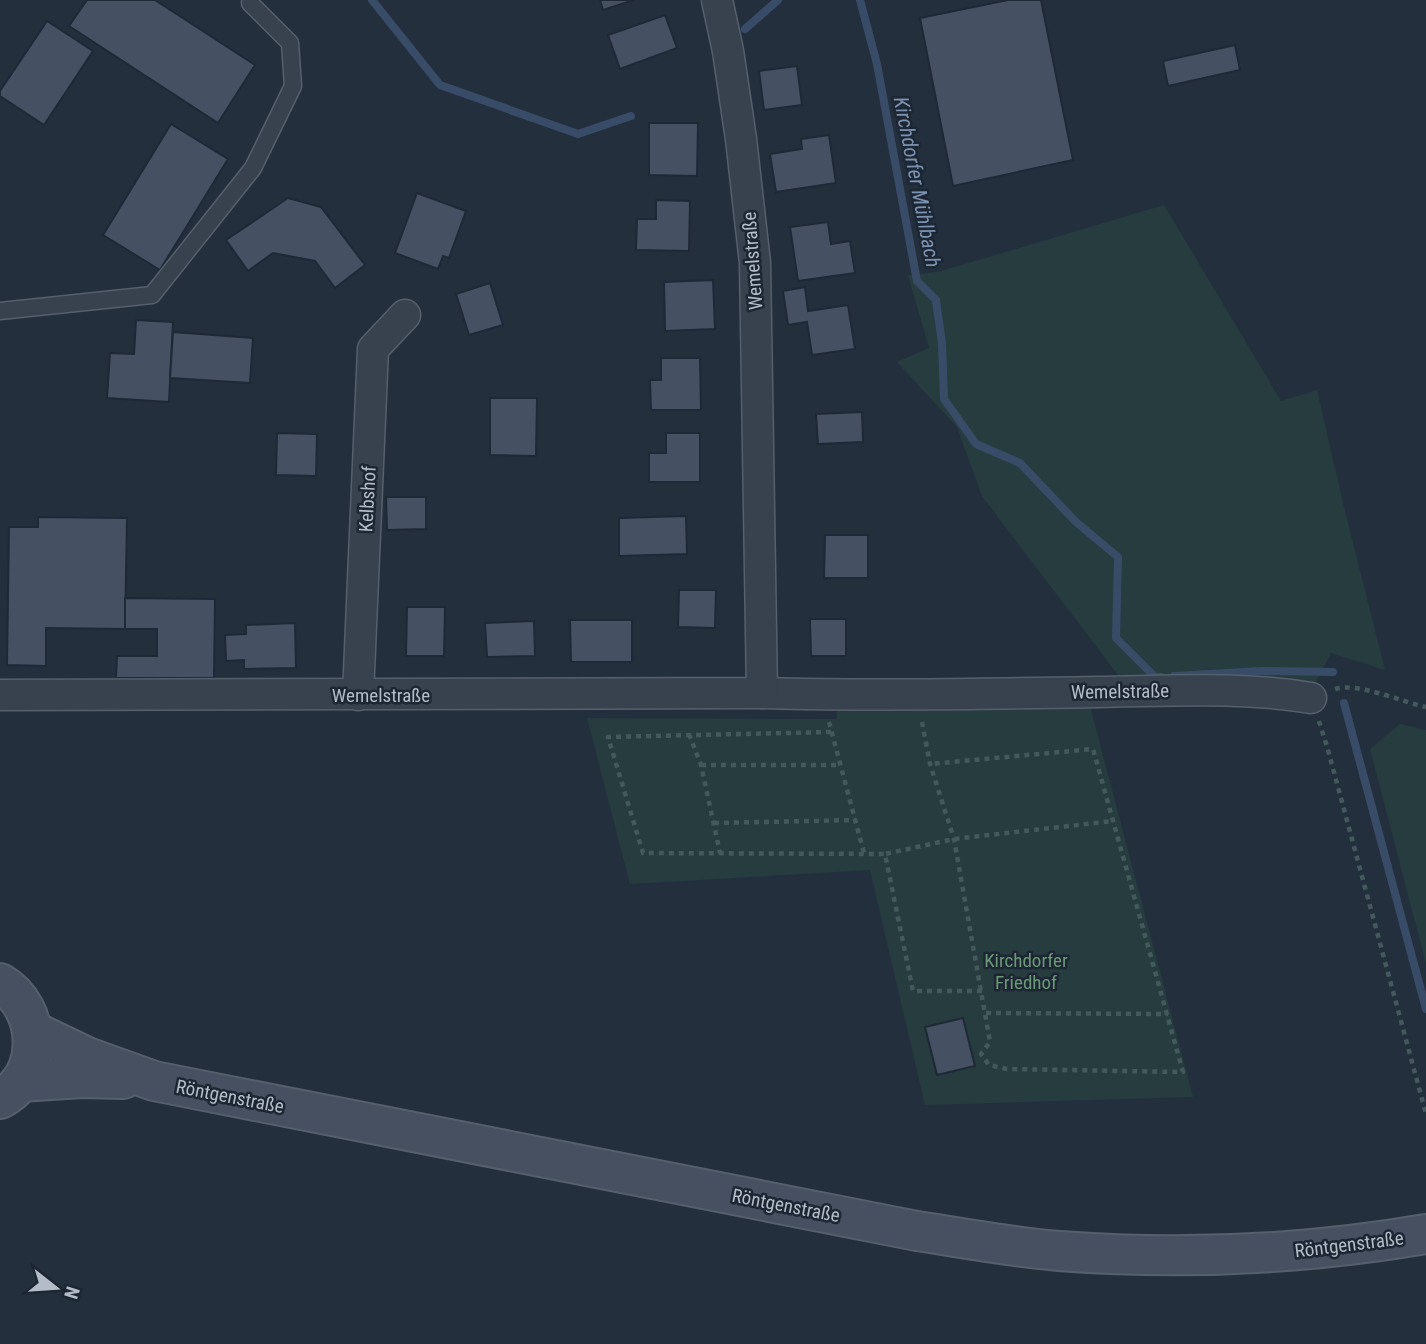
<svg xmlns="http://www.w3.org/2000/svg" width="1426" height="1344" font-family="'Roboto Condensed',sans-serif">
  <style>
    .green { fill: #263c3f }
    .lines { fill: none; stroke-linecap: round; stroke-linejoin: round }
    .stream { stroke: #394c67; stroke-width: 8 }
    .building { fill: #455162; stroke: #1f2835; stroke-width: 2 }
    .service-casing { stroke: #565f6c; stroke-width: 19 }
    .minor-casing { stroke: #565f6c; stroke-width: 33 }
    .secondary-casing { stroke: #565f6c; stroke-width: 42 }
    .path { stroke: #44595c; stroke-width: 4.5; stroke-dasharray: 5 5; stroke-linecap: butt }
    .service { stroke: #38414e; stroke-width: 16 }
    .minor { stroke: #38414e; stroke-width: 30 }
    .secondary { stroke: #465061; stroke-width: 38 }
    .labels { text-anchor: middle; stroke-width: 5; stroke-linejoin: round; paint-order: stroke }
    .street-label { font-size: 19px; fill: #b4bcc9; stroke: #1d2633 }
    .park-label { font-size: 19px; fill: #6b9a76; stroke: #1d2633 }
    .water-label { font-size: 21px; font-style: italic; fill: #7c92b1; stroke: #1d2633 }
  </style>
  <rect width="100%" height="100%" fill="#242f3e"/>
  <g class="green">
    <polygon points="1164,205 1281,401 1317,390 1344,507 1385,670 1331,653 1313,687 1121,679 982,496 957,427 897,362 929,348 908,275 938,272"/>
    <polygon points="1090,706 1193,1097 925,1105 870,870 630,884 587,718 837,719 837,709"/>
    <polygon points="1400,724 1426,730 1426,964 1370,749"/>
  </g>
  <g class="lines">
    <g class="stream">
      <polyline points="372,0 440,85 578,134 631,116"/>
      <polyline points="860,0 877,64 917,281 936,300 942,343 944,399 976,444 1020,463 1076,522 1118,557 1116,638 1155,677 1161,677"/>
      <polyline points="745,29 778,0"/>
      <polyline points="1174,676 1262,671 1333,672"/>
      <polyline points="1344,703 1426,1009"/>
    </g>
  </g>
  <g class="building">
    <polygon points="87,0 155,0 255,65 218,123 69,26"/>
    <polygon points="600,0 634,0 603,10"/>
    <polygon points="1008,0 1041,0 1073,160 953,186 920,18"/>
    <polygon points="665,15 677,48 620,69 608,35"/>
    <polygon points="47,21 93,51 44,125 0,96 0,91"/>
    <polygon points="1235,45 1240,70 1168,86 1163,61"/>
    <polygon points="797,66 802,105 764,110 759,71"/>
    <polygon points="649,123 698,123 697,176 649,175"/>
    <polygon points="171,124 228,159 160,270 103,235"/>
    <polygon points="829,135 836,183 776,192 770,154 802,149 801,139"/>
    <polygon points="417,193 466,211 449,258 443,256 438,269 395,253"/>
    <polygon points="288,198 321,207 365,265 335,288 315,261 273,253 248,271 226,240"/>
    <polygon points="656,200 690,201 689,251 636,250 637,219 656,219"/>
    <polygon points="828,222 831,244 850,241 855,273 798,281 790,227"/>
    <polygon points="713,280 715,329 665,331 664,282"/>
    <polygon points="490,283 503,325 469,335 456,294"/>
    <polygon points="805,287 808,311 848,305 855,349 812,355 807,322 788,325 783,291"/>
    <polygon points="136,320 173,322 169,402 107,398 110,353 134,354"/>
    <polygon points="173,332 253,338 250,383 170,378"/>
    <polygon points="661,358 700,358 701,410 651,410 650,380 661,380"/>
    <polygon points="490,398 537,398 536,456 490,455"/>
    <polygon points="862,412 863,442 818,444 816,414"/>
    <polygon points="277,433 317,434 316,476 276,475"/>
    <polygon points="666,433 700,433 700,482 649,482 649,453 666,453"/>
    <polygon points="386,497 426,497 426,529 387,530"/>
    <polygon points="686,516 687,554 619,556 619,518"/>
    <polygon points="38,517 127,518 125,629 46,628 46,666 7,665 9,527 38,527"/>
    <polygon points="825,535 868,535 868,578 824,578"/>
    <polygon points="679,590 716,590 715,628 678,627"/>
    <polygon points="125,598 215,599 214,678 116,678 117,656 157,656 157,629 125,629"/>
    <polygon points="407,607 445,607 444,656 406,656"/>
    <polygon points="810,619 846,619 846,656 811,656"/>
    <polygon points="570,620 632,620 632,662 571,662"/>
    <polygon points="534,621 535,656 487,657 485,623"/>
    <polygon points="295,623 296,668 244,669 244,660 226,661 225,635 246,634 246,625"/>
    <polygon points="963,1018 975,1066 937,1075 925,1027"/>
  </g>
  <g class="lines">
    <g class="service-casing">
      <polyline id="service" points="0,311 152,295 253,168 293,86 290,43 250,3"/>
    </g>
    <g class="minor-casing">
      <g id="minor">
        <path d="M 762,693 C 874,696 986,694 1098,692 C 1170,691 1240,686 1311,698"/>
        <polyline points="0,695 762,693 755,263 741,139 728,51 717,0"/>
        <polyline points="358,695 373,349 405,315"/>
      </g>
    </g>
    <g class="secondary-casing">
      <g id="secondary">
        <path d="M 0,983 C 42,1007 45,1076 0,1099"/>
        <path d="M 33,1031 L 87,1057 L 154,1081 L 917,1231 C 964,1238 1011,1247 1059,1251 C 1182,1260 1304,1255 1426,1234"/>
        <polyline points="20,1082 82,1078 123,1079"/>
      </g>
    </g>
    <g class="path">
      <path d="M 1335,689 C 1358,682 1402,702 1426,707"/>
      <polyline points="1319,721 1328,750 1426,1114"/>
      <polyline points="829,722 864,853"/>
      <polyline points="922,722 930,764 954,839 990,1042 981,1054 989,1065 1007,1069 1183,1072 1093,749 930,764"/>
      <polyline points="831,732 608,737 643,853 885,854"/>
      <polyline points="689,734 701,765 720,853"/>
      <polyline points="701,765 841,765"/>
      <polyline points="714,823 856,820"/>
      <polyline points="982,991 913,991 885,854 954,839 1113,821"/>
      <polyline points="986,1013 1168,1014"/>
    </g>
    <use href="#service" class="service"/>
    <use href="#minor" class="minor"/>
    <use href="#secondary" class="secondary"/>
  </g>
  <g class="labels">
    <g class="street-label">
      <text transform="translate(752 261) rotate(-94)" y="7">Wemelstraße</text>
      <text transform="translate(367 499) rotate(-87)" y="7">Kelbshof</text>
      <text transform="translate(1120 691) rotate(-1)" y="7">Wemelstraße</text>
      <text x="381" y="702">Wemelstraße</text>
      <text transform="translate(230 1096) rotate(11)" y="7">Röntgenstraße</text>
      <text transform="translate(786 1205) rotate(11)" y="7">Röntgenstraße</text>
      <text transform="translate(1349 1244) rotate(-7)" y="7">Röntgenstraße</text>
    </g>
    <g class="park-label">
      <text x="1026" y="967">Kirchdorfer<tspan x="1026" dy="22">Friedhof</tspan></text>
    </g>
    <g class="water-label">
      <text transform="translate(917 182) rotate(79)" y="7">Kirchdorfer Mühlbach</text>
    </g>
  </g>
  <g transform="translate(56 1288) rotate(107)" stroke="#1d2633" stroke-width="5" paint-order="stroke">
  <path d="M0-5L12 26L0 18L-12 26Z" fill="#b4bcc9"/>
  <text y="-10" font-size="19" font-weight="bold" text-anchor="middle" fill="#b4bcc9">N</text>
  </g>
</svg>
